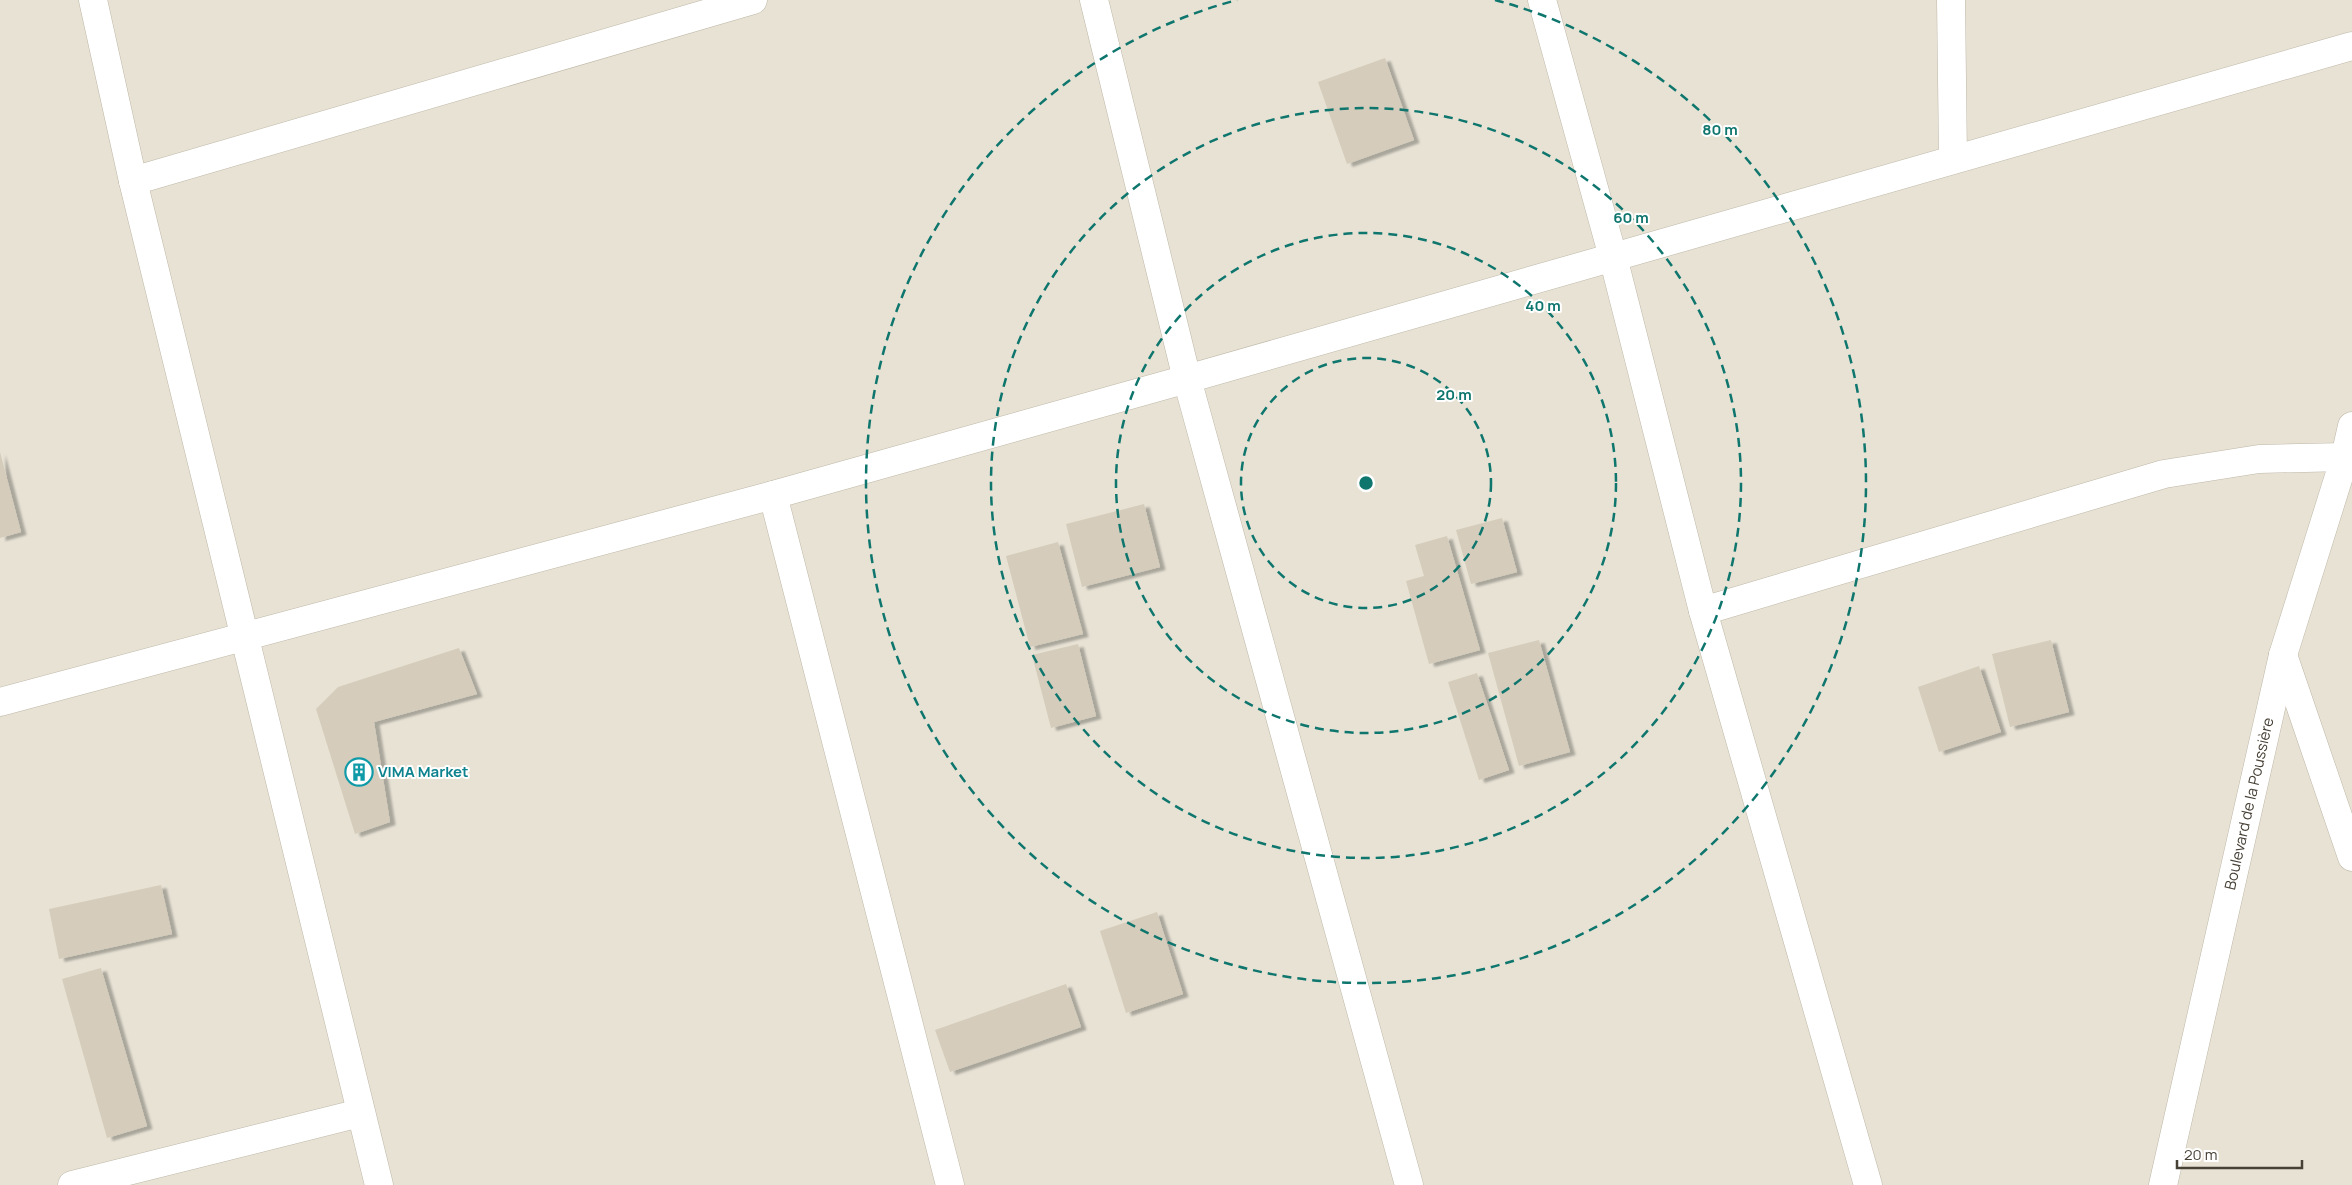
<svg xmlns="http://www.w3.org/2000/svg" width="2352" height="1185" font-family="Manrope,sans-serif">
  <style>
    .residential { fill: #e7e2d4 }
    .building { fill: #d5ccbb; filter: url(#shadow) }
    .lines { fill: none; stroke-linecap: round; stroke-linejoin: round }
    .street-casing { stroke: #bfb8a8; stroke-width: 29 }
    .street { stroke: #fff; stroke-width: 28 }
    .ring { fill: none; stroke: #0f766e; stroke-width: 2.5; stroke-dasharray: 9 6 }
    .labels { text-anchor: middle; stroke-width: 4; stroke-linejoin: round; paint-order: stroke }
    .culture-label { font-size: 15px; font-weight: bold; fill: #0d838f; stroke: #fff; text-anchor: start }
    .street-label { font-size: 15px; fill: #464035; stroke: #fff }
    .centre { fill: #0f766e; stroke: #fff; stroke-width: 2.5 }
    .ring-label { font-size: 15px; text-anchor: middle; font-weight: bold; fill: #0f766e; stroke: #fff; stroke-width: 4; stroke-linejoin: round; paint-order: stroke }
  </style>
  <defs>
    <filter id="shadow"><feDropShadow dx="5.5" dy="3" stdDeviation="1" flood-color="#0004"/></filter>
  </defs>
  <rect width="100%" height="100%" fill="#f3f0e6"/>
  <rect class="residential" x="0" y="0" width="2352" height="1185"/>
  <g class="building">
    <polygon points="1385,58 1414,140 1347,164 1318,82"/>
    <polygon points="0,452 21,532 0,538"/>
    <polygon points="1144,504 1160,567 1082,587 1066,524"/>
    <polygon points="1502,518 1517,572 1471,584 1456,530"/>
    <polygon points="1447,536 1480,650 1429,664 1406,581 1424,576 1415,545"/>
    <polygon points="1058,542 1083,634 1030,647 1006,556"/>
    <polygon points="1539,640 1570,752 1519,766 1488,653"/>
    <polygon points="2051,640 2069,712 2010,727 1992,654"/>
    <polygon points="1078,644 1096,716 1051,728 1032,655"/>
    <polygon points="459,648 477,694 374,722 390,822 355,834 316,709 338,687"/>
    <polygon points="1979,666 2001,732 1939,752 1918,687"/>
    <polygon points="1477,673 1509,770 1479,780 1448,682"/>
    <polygon points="161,885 172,934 59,959 49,909"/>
    <polygon points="1157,912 1183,994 1126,1013 1100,931"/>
    <polygon points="101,968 147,1126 107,1138 62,979"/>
    <polygon points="1066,984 1081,1027 950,1072 935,1030"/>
  </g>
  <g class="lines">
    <g class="street-casing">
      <g id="street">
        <polyline points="93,0 133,181 379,1185"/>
        <polyline points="1094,0 1187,379 1409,1185"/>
        <polyline points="1542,0 1613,257 1703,611 1868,1185"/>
        <polyline points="1951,0 1953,158"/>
        <polyline points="133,181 753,0"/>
        <polyline points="773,495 950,1185"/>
        <polyline points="1703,611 2164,474 2259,459 2345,457"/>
        <polyline points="2283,655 2352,857"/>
        <polyline points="0,702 773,495 1187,379 2352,46"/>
        <polyline points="72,1185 360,1113"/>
        <path id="s1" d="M 2163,1185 L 2283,655 L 2345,457 L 2352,426"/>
      </g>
    </g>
    <use href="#street" class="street"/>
  </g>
  <g class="ring">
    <circle cx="1366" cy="483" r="125"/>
    <circle cx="1366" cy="483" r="250"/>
    <circle cx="1366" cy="483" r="375"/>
    <path d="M1495 0A500 500 0 1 1 1237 0"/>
  </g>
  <defs>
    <g id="building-ring" transform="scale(1.4375)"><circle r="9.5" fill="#fff" stroke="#0f9aa8" stroke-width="1.5"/><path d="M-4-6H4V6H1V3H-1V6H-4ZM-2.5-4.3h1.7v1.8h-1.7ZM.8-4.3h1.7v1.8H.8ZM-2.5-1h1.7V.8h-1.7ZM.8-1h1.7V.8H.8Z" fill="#0f9aa8"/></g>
  </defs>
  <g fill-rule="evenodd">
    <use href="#building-ring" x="359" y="772"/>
  </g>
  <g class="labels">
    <g class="culture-label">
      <text x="378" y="777">VIMA Market</text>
    </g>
    <g class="street-label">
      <text dy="5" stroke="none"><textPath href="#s1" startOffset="391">Boulevard de la Poussière</textPath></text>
    </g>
  </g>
  <circle cx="1366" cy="483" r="8" class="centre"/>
  <g class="ring-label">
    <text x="1720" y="135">80 m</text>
    <text x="1631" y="223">60 m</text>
    <text x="1543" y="311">40 m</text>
    <text x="1454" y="400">20 m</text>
  </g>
  <path d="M2177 1160v8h125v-8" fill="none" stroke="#464035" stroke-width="2.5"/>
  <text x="2184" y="1160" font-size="15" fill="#464035" stroke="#ffffff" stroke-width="4" paint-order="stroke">20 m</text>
</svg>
